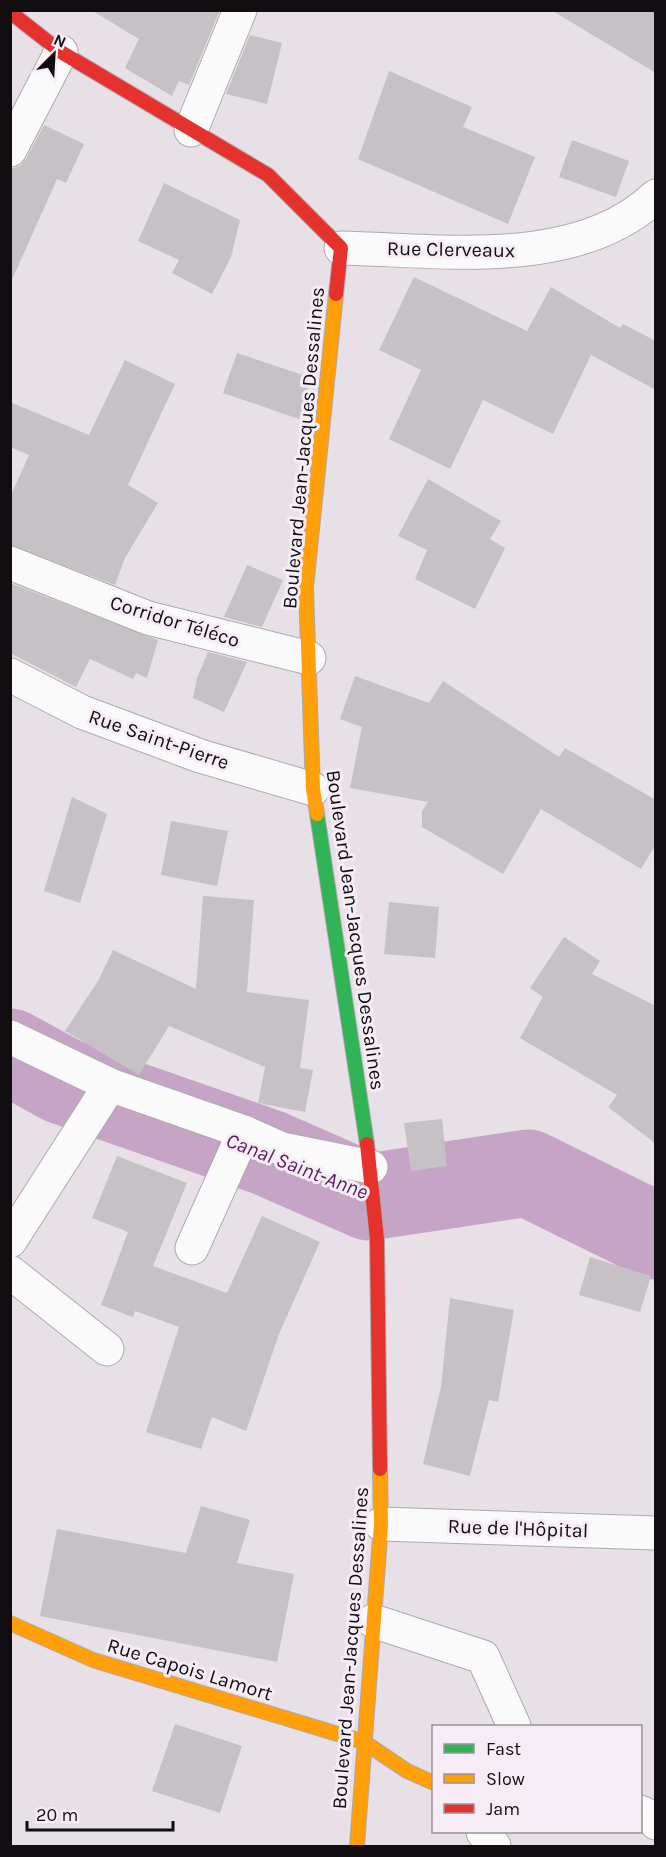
<svg xmlns="http://www.w3.org/2000/svg" width="666" height="1857" font-family="Karla,sans-serif">
  <style>
    .lines { fill: none; stroke-linecap: round; stroke-linejoin: round }
    .river { stroke: #c5a4c5; stroke-width: 87 }
    .building { fill: #c5c1c5 }
    .street-casing { stroke: #aea9ae; stroke-width: 35 }
    .fast-casing { stroke: #aea9ae; stroke-width: 16 }
    .slow-casing { stroke: #aea9ae; stroke-width: 16 }
    .jam-casing { stroke: #aea9ae; stroke-width: 16 }
    .street { stroke: #fbfafb; stroke-width: 33 }
    .fast { stroke: #30b455; stroke-width: 14 }
    .slow { stroke: #ff9f0a; stroke-width: 14 }
    .jam { stroke: #e5322d; stroke-width: 14 }
    .labels { text-anchor: middle; stroke-width: 6; stroke-linejoin: round; paint-order: stroke }
    .street-label { font-size: 20px; fill: #110d11; stroke: #f6ecf6 }
    .water-label { font-size: 21px; font-style: italic; fill: #551f58; stroke: #f6ecf6 }
  </style>
  <rect width="100%" height="100%" fill="#e7e1e7"/>
  <g class="lines">
    <polyline class="river" points="10,1052 63,1081 269,1153 369,1197 528,1173 656,1236"/>
  </g>
  <g class="building">
    <polygon points="91,10 220,10 189,85 179,81 172,96 125,68 139,39"/>
    <polygon points="551,10 656,10 656,73"/>
    <polygon points="250,35 282,43 267,104 226,94"/>
    <polygon points="389,71 472,107 463,127 535,157 508,224 358,159"/>
    <polygon points="44,125 84,144 66,183 57,179 10,284 10,169 20,166 26,159"/>
    <polygon points="572,140 629,161 616,197 559,177"/>
    <polygon points="164,183 240,220 231,257 212,294 172,273 179,260 138,241"/>
    <polygon points="414,277 527,331 551,287 620,328 623,324 656,341 656,390 591,355 553,434 483,400 450,469 389,439 421,370 379,350"/>
    <polygon points="237,353 309,377 307,395 299,419 223,393"/>
    <polygon points="125,360 175,384 128,485 158,503 125,558 115,585 10,545 10,497 29,455 10,447 10,402 89,435"/>
    <polygon points="428,479 501,521 490,539 505,548 475,609 415,579 427,550 398,536"/>
    <polygon points="247,565 283,580 262,627 224,617"/>
    <polygon points="10,583 158,640 147,678 136,673 133,679 90,659 76,687 10,653"/>
    <polygon points="208,652 247,662 224,712 193,698 197,678"/>
    <polygon points="355,676 429,703 443,681 559,757 565,748 656,800 656,844 641,869 541,809 503,874 422,827 422,811 428,802 350,788 362,727 340,719"/>
    <polygon points="72,797 107,814 80,903 44,891"/>
    <polygon points="171,821 228,831 217,886 161,875"/>
    <polygon points="203,896 254,900 247,992 309,1000 300,1068 313,1070 305,1112 258,1103 265,1067 169,1026 139,1075 65,1031 98,981 113,950 196,989"/>
    <polygon points="389,902 439,907 435,958 384,954"/>
    <polygon points="564,937 600,961 592,974 656,1006 656,1144 608,1107 617,1095 520,1038 543,997 530,988"/>
    <polygon points="442,1119 447,1166 411,1171 404,1123"/>
    <polygon points="117,1156 187,1183 153,1266 227,1293 262,1216 320,1242 279,1334 246,1431 212,1417 201,1449 146,1432 179,1327 135,1311 133,1317 101,1305 128,1232 92,1218"/>
    <polygon points="590,1257 651,1276 640,1312 579,1295"/>
    <polygon points="450,1298 514,1310 498,1402 489,1400 470,1476 423,1464 441,1387"/>
    <polygon points="201,1506 250,1520 237,1563 294,1574 277,1662 40,1616 57,1529 186,1553"/>
    <polygon points="175,1724 242,1746 220,1813 152,1791"/>
  </g>
  <g class="lines">
    <g class="street-casing">
      <g id="street">
        <polyline points="191,130 240,10"/>
        <polyline points="10,150 61,52"/>
        <path d="M 341,248 C 441,250 577,271 656,196"/>
        <polyline points="10,563 148,618 309,658"/>
        <polyline points="10,675 82,712 200,756 313,789"/>
        <polyline points="10,1037 110,1085 244,1132 282,1149 371,1167"/>
        <polyline points="10,1241 110,1085"/>
        <polyline points="192,1248 244,1132"/>
        <polyline points="10,1272 107,1349"/>
        <polyline points="381,1524 656,1533"/>
        <polyline points="373,1621 483,1657 514,1726"/>
        <polyline points="640,1812 651,1817 656,1823"/>
        <polyline points="483,1832 494,1846"/>
      </g>
    </g>
    <g class="fast-casing">
      <polyline id="fast" points="317,814 367,1144"/>
    </g>
    <g class="slow-casing">
      <g id="slow">
        <polyline points="317,814 313,789 306,588 336,294"/>
        <polyline points="10,1623 93,1660 364,1742 407,1771 434,1783"/>
        <polyline points="357,1846 381,1524 380,1469"/>
      </g>
    </g>
    <g class="jam-casing">
      <g id="jam">
        <polyline points="10,12 61,52 268,175 341,248 336,294"/>
        <polyline points="367,1144 377,1239 380,1469"/>
      </g>
    </g>
    <use href="#street" class="street"/>
    <use href="#fast" class="fast"/>
    <use href="#slow" class="slow"/>
    <use href="#jam" class="jam"/>
  </g>
  <g class="labels">
    <g class="street-label">
      <text transform="translate(451 249) rotate(1)" y="7">Rue Clerveaux</text>
      <text transform="translate(303 448) rotate(-85)" y="7">Boulevard Jean-Jacques Dessalines</text>
      <text transform="translate(175 621) rotate(17)" y="7">Corridor Téléco</text>
      <text transform="translate(159 739) rotate(19)" y="7">Rue Saint-Pierre</text>
      <text transform="translate(356 930) rotate(82)" y="7">Boulevard Jean-Jacques Dessalines</text>
      <text transform="translate(518 1528) rotate(2)" y="7">Rue de l'Hôpital</text>
      <text transform="translate(350 1648) rotate(-86)" y="7">Boulevard Jean-Jacques Dessalines</text>
      <text transform="translate(190 1669) rotate(17)" y="7">Rue Capois Lamort</text>
    </g>
    <g class="water-label">
      <text transform="translate(297 1166) rotate(21)" y="7">Canal Saint-Anne</text>
    </g>
  </g>
  <rect width="666" height="1857" fill="none" stroke="#110d11" stroke-width="24"/>
  <rect x="432" y="1725" width="210" height="108" fill="#f6ecf6" stroke="#9a939a" stroke-width="1.5"/>
  <rect x="444" y="1744" width="30" height="9" fill="#30b455" stroke="#9a939a" stroke-width="1.5"/>
  <text x="486" y="1755" font-size="18" fill="#110d11">Fast</text>
  <rect x="444" y="1774" width="30" height="9" fill="#ff9f0a" stroke="#9a939a" stroke-width="1.5"/>
  <text x="486" y="1785" font-size="18" fill="#110d11">Slow</text>
  <rect x="444" y="1804" width="30" height="9" fill="#e5322d" stroke="#9a939a" stroke-width="1.5"/>
  <text x="486" y="1815" font-size="18" fill="#110d11">Jam</text>
  <g transform="translate(54 54) rotate(24)" stroke="#f6ecf6" stroke-width="4.5" paint-order="stroke">
  <path d="M0-4.5L10 22L0 15L-10 22Z" fill="#110d11"/>
  <text y="-9" font-size="16" font-weight="bold" text-anchor="middle" fill="#110d11">N</text>
  </g>
  <path d="M27 1821v9h146v-9" fill="none" stroke="#110d11" stroke-width="3"/>
  <text x="36" y="1821" font-size="18" fill="#110d11" stroke="#f6ecf6" stroke-width="4.5" paint-order="stroke">20 m</text>
</svg>
